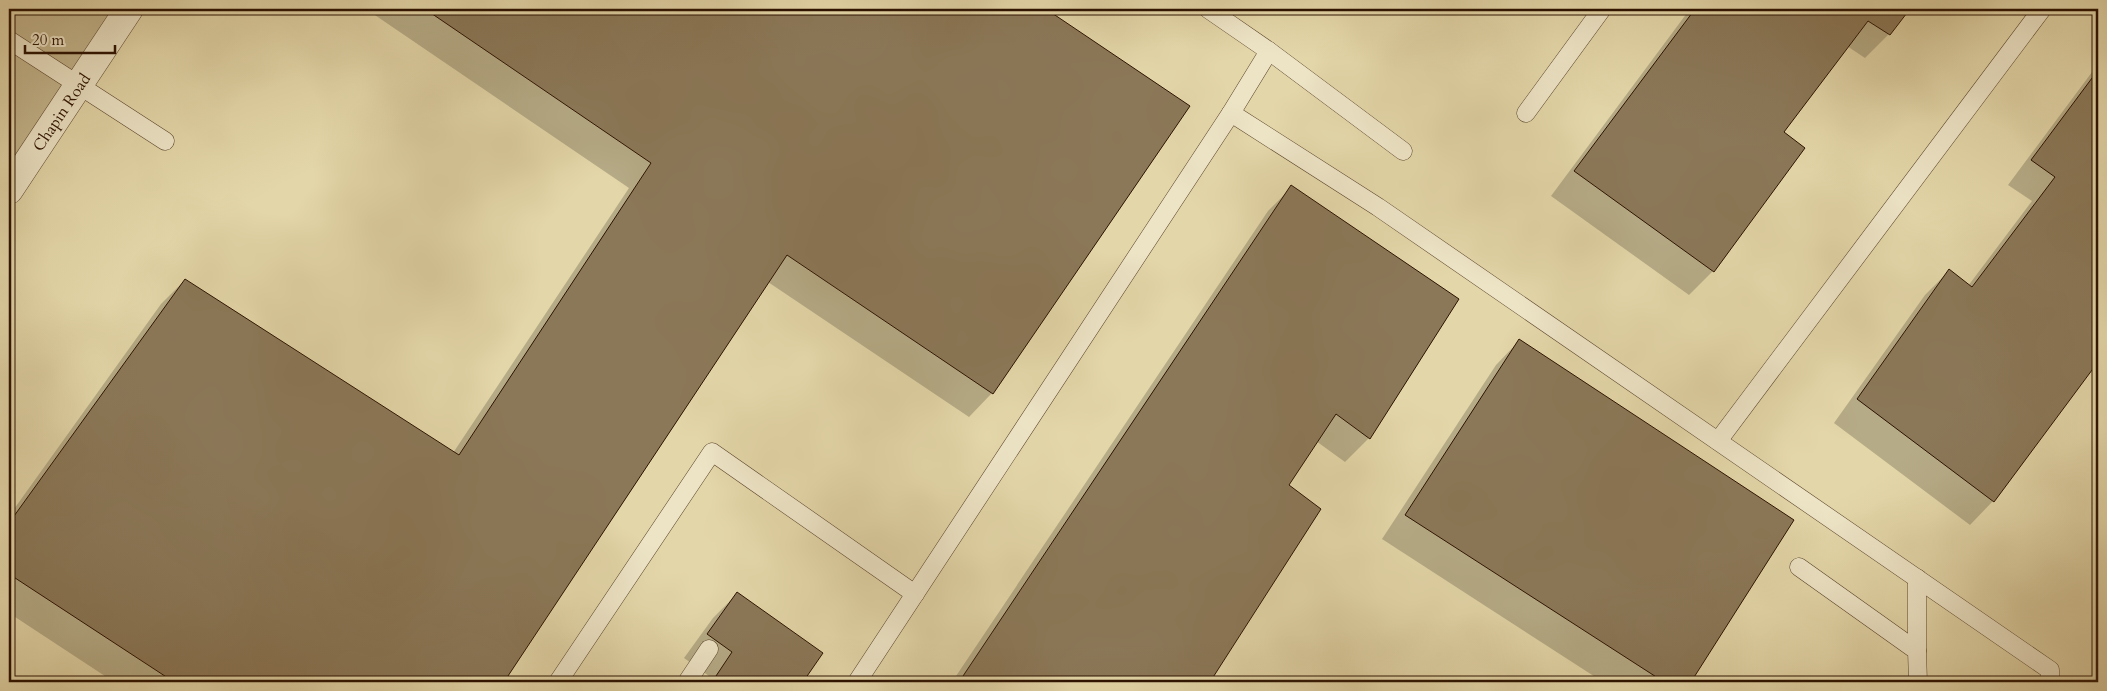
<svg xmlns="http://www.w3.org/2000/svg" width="2107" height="691" font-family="Cardo,serif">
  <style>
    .green { fill: #c4b58c; stroke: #786446 }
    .shadow { fill: #0003 }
    .building { fill: #8b7858; stroke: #2c1201 }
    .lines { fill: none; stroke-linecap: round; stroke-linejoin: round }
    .lane-casing { stroke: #5a432b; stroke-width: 19 }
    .street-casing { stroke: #5a432b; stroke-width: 29 }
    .lane { stroke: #ede4c6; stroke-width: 18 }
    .street { stroke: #ede4c6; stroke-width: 28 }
    .labels { text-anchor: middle; stroke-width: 4.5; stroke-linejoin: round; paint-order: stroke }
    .street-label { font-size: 16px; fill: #2c1201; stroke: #ede4c6 }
  </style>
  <rect width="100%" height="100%" fill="#e3d6a8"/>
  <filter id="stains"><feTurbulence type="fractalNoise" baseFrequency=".004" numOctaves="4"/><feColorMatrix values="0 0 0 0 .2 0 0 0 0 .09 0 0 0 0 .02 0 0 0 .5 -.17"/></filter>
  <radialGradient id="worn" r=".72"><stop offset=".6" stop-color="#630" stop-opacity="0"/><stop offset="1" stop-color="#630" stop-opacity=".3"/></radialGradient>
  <polygon class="green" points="9,9 122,9 9,169"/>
  <g class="shadow">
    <polygon points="366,9 1044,9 1188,106 992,393 969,417 768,282 502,682 114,682 9,613 9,516 161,304 185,280 453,453 629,188"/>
    <polygon points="1690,9 1908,9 1889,34 1865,58 1847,46 1783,132 1803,148 1713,271 1689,295 1551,196"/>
    <polygon points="2098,64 2098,360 1993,501 1970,525 1834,423 1925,295 1949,271 1968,286 2032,201 2008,185"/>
    <polygon points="1292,187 1458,299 1369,438 1345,462 1316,441 1287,485 1319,509 1209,682 952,682 1268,211"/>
    <polygon points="1519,341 1793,521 1690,682 1603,682 1382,539 1496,365"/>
    <polygon points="737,594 821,653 802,682 705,682 709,676 684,658 713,618"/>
    <polygon points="1716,679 1851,680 1851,682 1713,682"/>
  </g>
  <g class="building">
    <polygon points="425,9 1046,9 1190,106 993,394 787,255 504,682 174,682 9,574 9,523 185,279 459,455 651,163"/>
    <polygon points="1695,9 1910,9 1890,35 1868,21 1784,132 1805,148 1714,272 1574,171"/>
    <polygon points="2098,70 2098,362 1994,502 1857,399 1949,269 1972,287 2055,177 2031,160"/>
    <polygon points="1291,185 1459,299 1370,439 1336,414 1289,485 1321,509 1210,682 959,682"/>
    <polygon points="1519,339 1794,520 1691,682 1664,682 1405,515"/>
    <polygon points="737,592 823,653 803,682 712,682 732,652 707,634"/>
    <polygon points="1716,677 1852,678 1852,682 1716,682"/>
  </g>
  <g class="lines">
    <g class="lane-casing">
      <g id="lane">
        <polyline points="1208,9 1269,51 1231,113 1378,207 2050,670 2050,682"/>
        <polyline points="9,40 165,141"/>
        <polyline points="1269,51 1403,151"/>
        <polyline points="1526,113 1602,9"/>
        <polyline points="1718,441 2042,9"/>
        <polyline points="1799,567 1917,651 1918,682"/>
        <polyline points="1917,578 1917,651"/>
        <polyline points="558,682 712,452 915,594"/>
        <polyline points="687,682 709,649"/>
        <polyline points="857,682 1231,113"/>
      </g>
    </g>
    <g class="street-casing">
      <polyline id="street" points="9,190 129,9"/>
    </g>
    <use href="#lane" class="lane"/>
    <use href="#street" class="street"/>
  </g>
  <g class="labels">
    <g class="street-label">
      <text transform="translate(61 112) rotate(-56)" y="6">Chapin Road</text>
    </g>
  </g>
  <rect width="2107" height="691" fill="none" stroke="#e3d6a8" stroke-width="30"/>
  <rect x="10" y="10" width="2087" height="671" fill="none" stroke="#2c1201" stroke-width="2.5"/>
  <rect x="15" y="15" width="2077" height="661" fill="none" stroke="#2c1201"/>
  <path d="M25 45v8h90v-8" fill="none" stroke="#2c1201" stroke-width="2.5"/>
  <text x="32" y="45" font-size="15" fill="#2c1201" stroke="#ede4c6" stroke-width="4" paint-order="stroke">20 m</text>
  <rect width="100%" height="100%" filter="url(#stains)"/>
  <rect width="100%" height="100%" fill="url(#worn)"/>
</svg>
